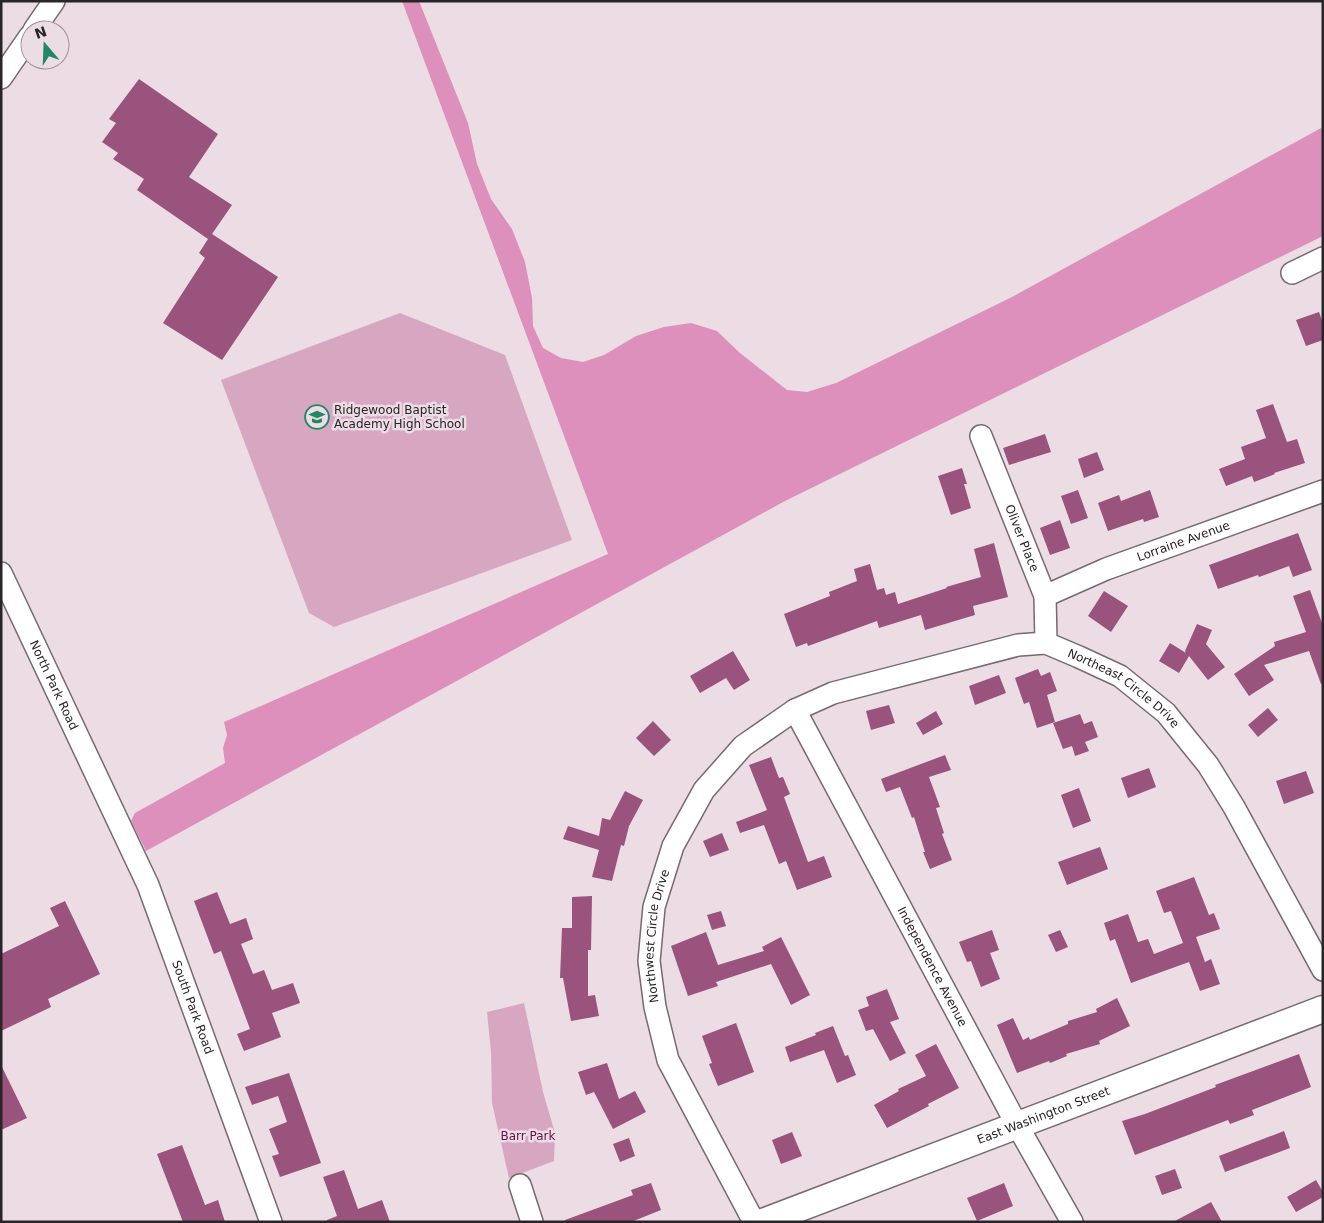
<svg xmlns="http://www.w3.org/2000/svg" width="1324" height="1223" font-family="'DejaVu Sans',sans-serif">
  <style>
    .green { fill: #d7a7c1 }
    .forest { fill: #dc90bb }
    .building { fill: #99537d }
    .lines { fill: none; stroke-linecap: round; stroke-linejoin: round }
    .minor-casing { stroke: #766970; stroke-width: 24 }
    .tertiary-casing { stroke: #766970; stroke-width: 29 }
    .minor { stroke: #fff; stroke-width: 21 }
    .tertiary { stroke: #fff; stroke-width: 26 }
    .labels { text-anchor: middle; stroke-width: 5; stroke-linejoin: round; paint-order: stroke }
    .poi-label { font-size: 12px; fill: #292427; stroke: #ecdce4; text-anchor: start }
    .street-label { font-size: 12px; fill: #292427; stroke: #ecdce4 }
    .park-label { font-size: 12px; fill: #680f4c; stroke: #ecdce4 }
  </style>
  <rect width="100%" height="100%" fill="#ecdce4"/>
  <g class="green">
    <polygon points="400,313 505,355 572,540 334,627 309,613 221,380"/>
    <polygon points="524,1003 543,1092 555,1133 554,1161 509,1178 492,1103 491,1052 487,1012"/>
  </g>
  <polygon class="forest" points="402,1 419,1 468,123 477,164 491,199 512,229 525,262 532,298 533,326 543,348 561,358 583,362 604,355 636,336 664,327 691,323 717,331 740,353 787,390 807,392 836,383 1010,298 1323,127 1323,236 785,501 146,851 131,821 135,813 225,763 223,748 227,735 224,722 608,554"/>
  <g class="building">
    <polygon points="139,79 218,134 189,177 232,205 212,234 278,277 222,360 163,323 205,258 199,253 208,239 137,190 144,179 113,159 118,153 102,142 116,123 109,119"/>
    <polygon points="1319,312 1323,323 1323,340 1306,346 1296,320"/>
    <polygon points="1273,404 1287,442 1297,439 1305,463 1274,473 1275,474 1254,482 1252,476 1226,486 1219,469 1245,459 1241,447 1266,438 1256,410"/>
    <polygon points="1045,434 1051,452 1009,465 1003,448"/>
    <polygon points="1097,452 1104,470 1084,478 1078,459"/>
    <polygon points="962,468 967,484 964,484 971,508 951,515 938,476"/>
    <polygon points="1078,490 1088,518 1071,524 1061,496"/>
    <polygon points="1150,490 1159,517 1144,522 1143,519 1108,531 1098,503 1119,495 1121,501"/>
    <polygon points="1060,520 1070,548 1050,555 1040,528"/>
    <polygon points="1298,533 1312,570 1293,577 1289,566 1259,577 1258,575 1218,589 1209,565"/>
    <polygon points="994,543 1008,597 973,606 975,615 925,630 921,615 879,628 877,621 808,646 807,643 796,647 784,614 830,596 829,592 857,581 854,569 870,564 877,590 884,588 886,595 895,592 898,604 947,588 946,587 981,577 974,549"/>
    <polygon points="1310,590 1323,626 1323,684 1321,684 1309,651 1264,665 1274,680 1249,696 1234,674 1275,646 1274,642 1306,632 1293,596"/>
    <polygon points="1104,591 1128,606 1111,632 1088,616"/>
    <polygon points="1197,624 1212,630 1206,644 1225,667 1208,680 1189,656 1179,673 1159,661 1170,643 1186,653 1185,651"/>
    <polygon points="733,651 750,680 734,690 726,678 700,693 690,676"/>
    <polygon points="1038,669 1041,676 1050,672 1057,691 1047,695 1055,722 1037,728 1029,702 1024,704 1015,678"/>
    <polygon points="999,675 1006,693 975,705 969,686"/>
    <polygon points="889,705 895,723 871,730 866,711"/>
    <polygon points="1268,708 1278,720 1258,737 1248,725"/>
    <polygon points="936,711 943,724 923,735 916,723"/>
    <polygon points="1080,714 1084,724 1092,721 1098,737 1085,742 1089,751 1075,756 1072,746 1063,749 1053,723"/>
    <polygon points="653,721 671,740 654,756 636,738"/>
    <polygon points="945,755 951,770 929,777 940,807 936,808 944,833 942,834 952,860 930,869 923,852 925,852 914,817 912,818 900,787 886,792 881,779"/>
    <polygon points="771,757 779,778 783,777 790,794 784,797 808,862 824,856 832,877 797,890 786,861 779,864 764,825 740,833 736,822 767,810 749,765"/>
    <polygon points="1149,768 1156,787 1128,798 1121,778"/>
    <polygon points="1306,771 1314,793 1284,804 1276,781"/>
    <polygon points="1079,788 1091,821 1073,828 1061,795"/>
    <polygon points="625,791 643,800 629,826 624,846 621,845 612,881 592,877 599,850 563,839 568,826 599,836 602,818 610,820"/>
    <polygon points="722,833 729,850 710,857 703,841"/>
    <polygon points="1100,847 1108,869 1067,885 1058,862"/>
    <polygon points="1194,877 1209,915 1214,913 1220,929 1196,937 1205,962 1211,959 1220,984 1200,991 1189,962 1131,983 1115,939 1110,941 1104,923 1128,914 1138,942 1148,939 1154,954 1183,943 1171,911 1164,913 1156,891"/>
    <polygon points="217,892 230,924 246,918 253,939 241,944 253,974 264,970 272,990 293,983 300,1003 272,1013 281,1037 244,1051 237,1034 250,1029 221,951 214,954 194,901"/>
    <polygon points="592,896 591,950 588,950 588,996 595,995 599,1016 571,1021 563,978 560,978 562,928 572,928 572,897"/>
    <polygon points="65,901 100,974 48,999 51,1007 1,1031 1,954 59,926 50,908"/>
    <polygon points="721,911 726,926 712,930 707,915"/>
    <polygon points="992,930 999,950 990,953 1000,979 981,987 971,961 967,962 959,942"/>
    <polygon points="1060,930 1068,947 1056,952 1048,935"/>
    <polygon points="706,932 718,965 764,951 762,947 781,937 810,995 791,1005 771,964 716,982 718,986 688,996 671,946"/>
    <polygon points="887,989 899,1019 890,1022 906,1053 890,1061 873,1029 866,1031 858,1010 869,1006 866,997"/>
    <polygon points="1117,998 1130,1026 1099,1041 1100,1044 1066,1054 1067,1056 1050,1063 1049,1061 1017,1073 997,1025 1013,1018 1023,1040 1029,1037 1030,1040 1068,1024 1068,1021 1097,1012 1096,1009"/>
    <polygon points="736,1023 754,1072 718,1086 709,1064 712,1063 702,1036"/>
    <polygon points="833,1026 845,1056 848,1055 856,1075 837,1083 824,1050 790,1062 785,1047 816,1035 815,1033"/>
    <polygon points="936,1044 959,1088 928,1104 929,1106 887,1128 874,1105 899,1091 898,1089 926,1076 915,1055"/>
    <polygon points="1299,1054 1311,1087 1252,1110 1254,1115 1230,1124 1228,1120 1135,1155 1122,1121 1145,1114 1216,1087 1215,1085"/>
    <polygon points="607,1063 619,1099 635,1091 646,1112 613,1129 594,1092 586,1095 578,1072"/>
    <polygon points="1,1065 27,1118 1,1130"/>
    <polygon points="289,1073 321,1163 280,1177 272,1156 279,1154 269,1129 287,1122 278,1096 252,1105 245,1087"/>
    <polygon points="1284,1131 1290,1148 1225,1172 1219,1156"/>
    <polygon points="792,1132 802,1156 781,1164 772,1140"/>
    <polygon points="629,1138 635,1156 620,1162 613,1144"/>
    <polygon points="182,1145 205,1205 218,1200 225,1222 183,1222 157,1154"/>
    <polygon points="1175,1169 1182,1188 1162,1195 1155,1176"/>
    <polygon points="344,1170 358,1209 382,1200 390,1222 327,1222 327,1220 337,1216 323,1177"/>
    <polygon points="1316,1180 1323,1192 1323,1197 1296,1212 1287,1197"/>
    <polygon points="651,1183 661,1210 631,1222 565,1222 565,1220 633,1195 631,1190"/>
    <polygon points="1004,1183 1013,1206 977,1221 967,1198"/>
    <polygon points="1211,1202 1222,1222 1173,1222"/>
  </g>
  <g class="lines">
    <g class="minor-casing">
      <g id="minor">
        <polyline points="34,30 54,1"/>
        <polyline points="1,78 30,36"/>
        <polyline points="1292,273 1323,258"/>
        <path id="s1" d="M 981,436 L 1045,596 L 1046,643"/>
        <path id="s2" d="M 1,573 L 148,885 L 271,1222"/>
        <path id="s3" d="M 1045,596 L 1106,569 L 1323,491"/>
        <path id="s4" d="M 795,710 L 1017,1125 L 1072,1222"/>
        <polyline points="520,1185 532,1222"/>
        <path id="s5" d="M 754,1222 L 668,1060 L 655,1007 L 649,961 L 654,907 L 673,846 L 704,790 L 743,746 L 795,710 L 833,693 L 1018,645 L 1046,643 L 1079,657 L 1120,676 L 1166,713 L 1208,765 L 1234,807 L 1323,970"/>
      </g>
    </g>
    <g class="tertiary-casing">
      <g id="tertiary">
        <path id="s6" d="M 763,1222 L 1323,1009"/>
      </g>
    </g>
    <use href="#minor" class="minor"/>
    <use href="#tertiary" class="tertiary"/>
  </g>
  <defs>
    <g id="school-ring" transform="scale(1.25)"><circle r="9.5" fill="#ecdce4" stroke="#1f8864" stroke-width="1.5"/><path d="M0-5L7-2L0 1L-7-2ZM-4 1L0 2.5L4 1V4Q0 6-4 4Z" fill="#1f8864"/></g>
  </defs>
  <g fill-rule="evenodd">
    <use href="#school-ring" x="317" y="417"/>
  </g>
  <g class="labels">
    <g class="poi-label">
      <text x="334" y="414">Ridgewood Baptist<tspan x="334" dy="14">Academy High School</tspan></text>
    </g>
    <g class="street-label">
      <text dy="4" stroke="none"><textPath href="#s1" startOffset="110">Oliver Place</textPath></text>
      <text dy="4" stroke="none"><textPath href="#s3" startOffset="149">Lorraine Avenue</textPath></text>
      <text dy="4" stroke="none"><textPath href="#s2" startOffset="124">North Park Road</textPath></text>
      <text dy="4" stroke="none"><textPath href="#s5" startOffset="940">Northeast Circle Drive</textPath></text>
      <text dy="4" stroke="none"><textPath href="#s5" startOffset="310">Northwest Circle Drive</textPath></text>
      <text dy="4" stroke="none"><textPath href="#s4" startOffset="291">Independence Avenue</textPath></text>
      <text dy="4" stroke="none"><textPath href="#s2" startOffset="475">South Park Road</textPath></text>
      <text dy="4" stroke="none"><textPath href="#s6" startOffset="300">East Washington Street</textPath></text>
    </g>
    <g class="park-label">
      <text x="528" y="1140">Barr Park</text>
    </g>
  </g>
  <rect width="1324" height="1223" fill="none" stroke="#292427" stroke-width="5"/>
  <g transform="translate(45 45) rotate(341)"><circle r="24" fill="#ecdce4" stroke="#9e9298"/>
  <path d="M0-4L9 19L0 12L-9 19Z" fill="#1f8864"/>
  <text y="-8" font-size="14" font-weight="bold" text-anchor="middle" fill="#292427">N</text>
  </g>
</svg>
